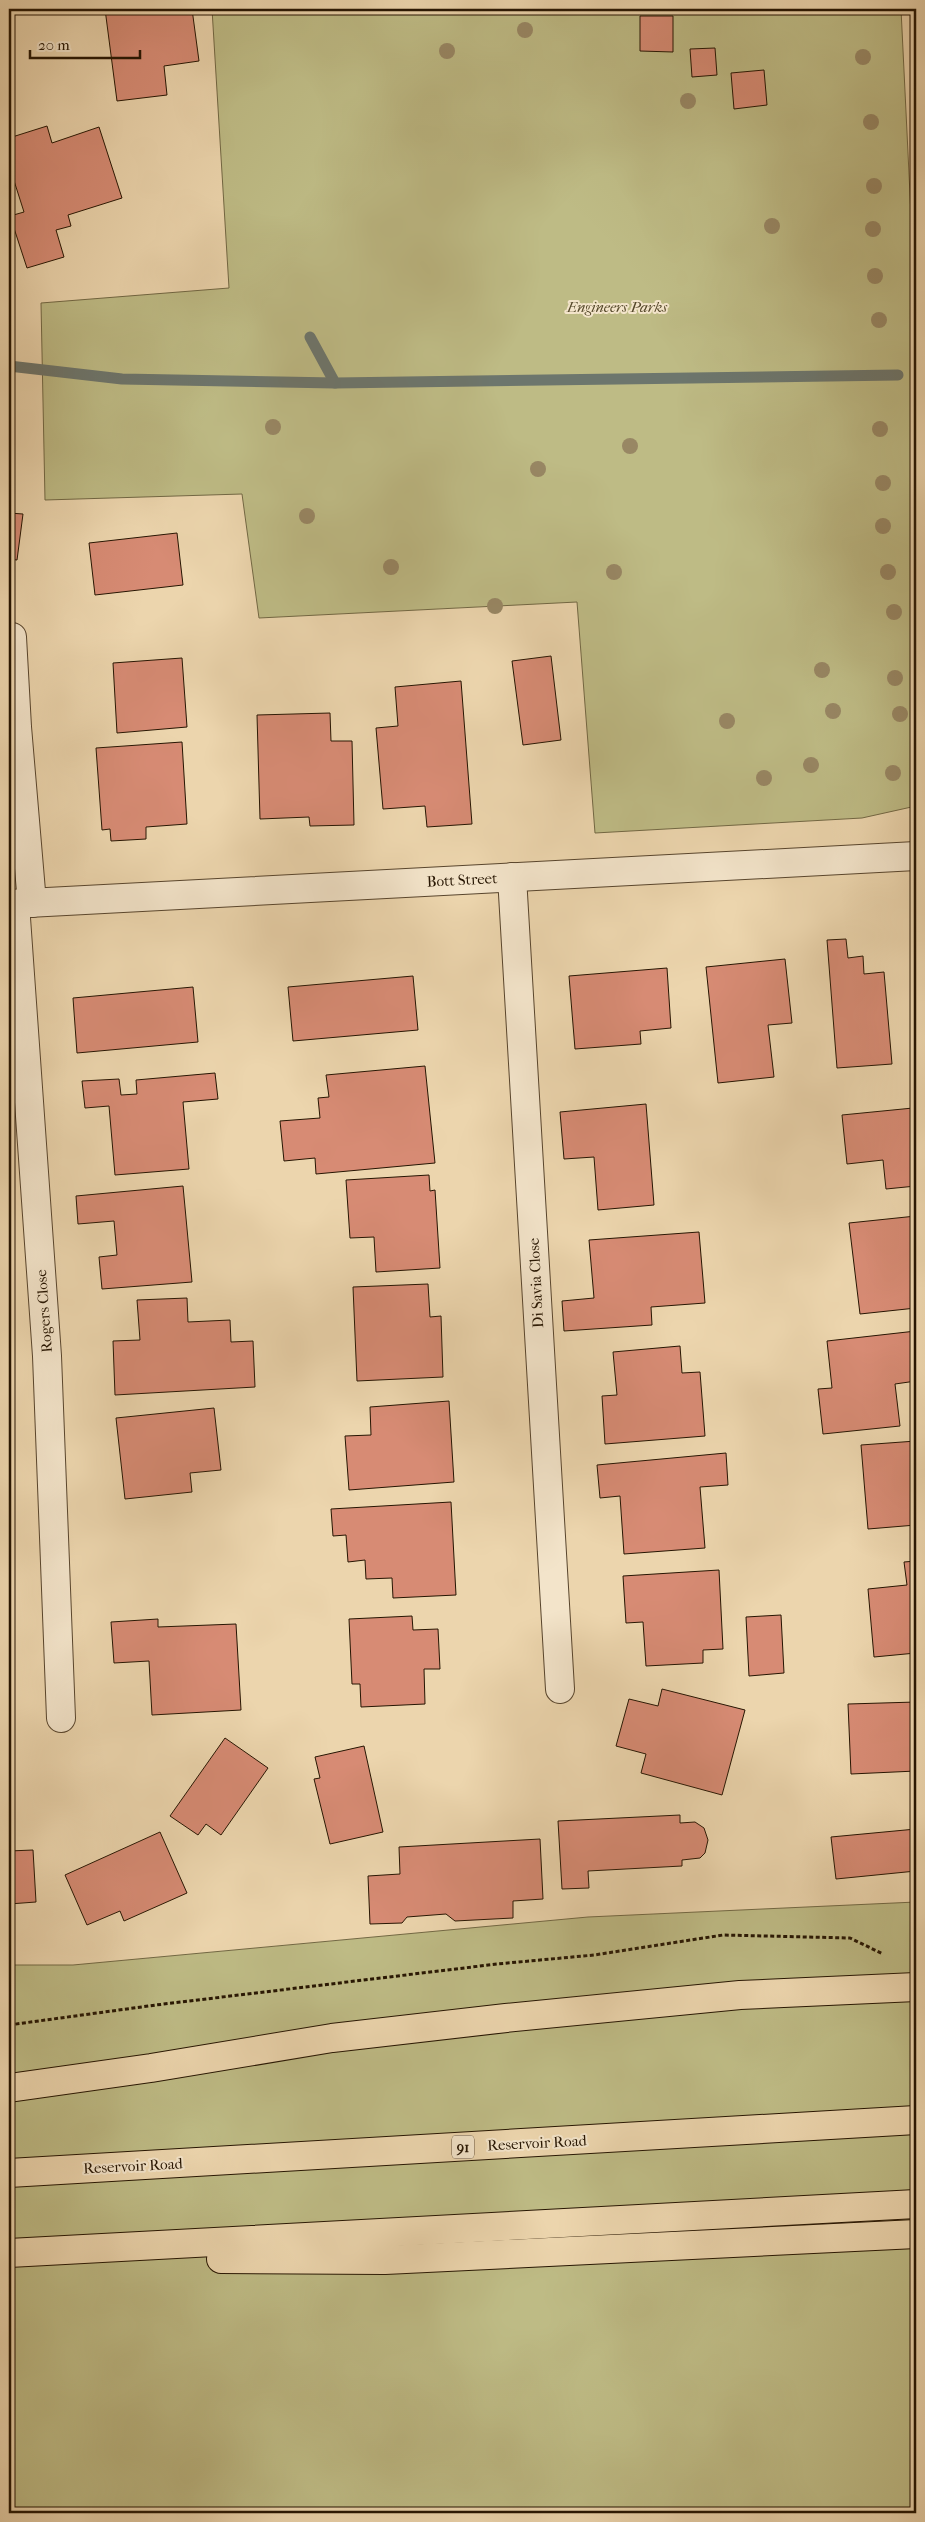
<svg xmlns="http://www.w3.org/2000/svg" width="925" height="2522" font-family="'IM FELL French Canon',serif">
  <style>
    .green { fill: #bebb85; stroke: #726844 }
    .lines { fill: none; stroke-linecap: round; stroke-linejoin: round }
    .stream { stroke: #6d766d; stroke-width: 11 }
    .building { fill: #d78b74; stroke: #261502 }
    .minor-casing { stroke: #58452d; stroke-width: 30 }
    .primary-casing { stroke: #261502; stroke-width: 30 }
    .path { stroke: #261502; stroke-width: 3; stroke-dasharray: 4 2.5; stroke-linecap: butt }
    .minor { stroke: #f3e4ca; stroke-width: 28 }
    .primary { stroke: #ecd5ad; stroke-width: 28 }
    .tree { fill: #988764 }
    .labels { text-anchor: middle; stroke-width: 4; stroke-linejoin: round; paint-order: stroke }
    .shield { fill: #f3e4ca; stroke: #64533e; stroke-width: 1 }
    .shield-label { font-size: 14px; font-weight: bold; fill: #261502 }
    .park-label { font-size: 15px; font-style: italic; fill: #544729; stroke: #f3e4ca }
    .street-label { font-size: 15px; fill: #261502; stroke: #f3e4ca }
  </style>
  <rect width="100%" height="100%" fill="#ecd5ad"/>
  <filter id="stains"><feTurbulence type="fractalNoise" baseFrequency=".004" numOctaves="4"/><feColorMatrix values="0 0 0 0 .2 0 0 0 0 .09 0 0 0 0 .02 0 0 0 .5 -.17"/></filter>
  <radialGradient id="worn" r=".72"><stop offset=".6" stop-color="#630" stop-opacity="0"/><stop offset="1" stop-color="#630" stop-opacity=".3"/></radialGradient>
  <g class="green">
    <polygon points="212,9 901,9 916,318 916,806 862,818 595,833 577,602 259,618 242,494 45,500 41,303 229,288"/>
    <polygon points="916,1902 916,2513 9,2513 9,1965 73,1965 588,1917"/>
  </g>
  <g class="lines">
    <g class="stream">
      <polyline points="310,337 335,383 898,375"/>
      <polyline points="9,366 122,379 335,383"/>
    </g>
  </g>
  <g class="building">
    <polygon points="105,9 192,9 199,61 164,66 167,95 117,101"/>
    <polygon points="640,16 673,16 673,52 640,51"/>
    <polygon points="715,48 717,75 692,77 690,49"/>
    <polygon points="764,70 767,105 734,109 731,73"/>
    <polygon points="47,126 52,143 99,127 122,198 68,215 71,226 56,230 64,257 27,268 10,216 24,212 9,165 9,138"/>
    <polygon points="9,513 23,514 17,560 9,559"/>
    <polygon points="177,533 183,585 95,595 89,543"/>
    <polygon points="551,656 561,740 523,745 512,661"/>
    <polygon points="182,658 187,727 117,733 113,663"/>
    <polygon points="461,681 472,824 427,827 425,806 383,809 376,728 398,726 395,687"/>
    <polygon points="330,713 331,741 352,741 354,825 310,826 309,817 260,819 257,715"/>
    <polygon points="182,742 187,824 146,827 146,839 111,841 110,829 102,830 96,748"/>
    <polygon points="846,939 848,958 863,956 864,974 884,972 892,1064 837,1068 827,940"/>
    <polygon points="785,959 792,1023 768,1025 774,1077 718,1083 706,967"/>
    <polygon points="667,968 671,1028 640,1031 641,1044 575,1049 569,976"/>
    <polygon points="413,976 418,1030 293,1041 288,987"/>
    <polygon points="193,987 198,1042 77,1053 73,998"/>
    <polygon points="425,1066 435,1163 316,1174 315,1158 284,1161 280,1121 320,1118 318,1098 329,1097 326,1075"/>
    <polygon points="215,1073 218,1099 183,1102 189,1169 115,1175 109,1106 85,1108 82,1081 119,1079 121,1095 137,1094 136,1080"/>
    <polygon points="646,1104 654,1205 598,1210 594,1157 564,1159 560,1112"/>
    <polygon points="913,1108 916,1141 916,1186 886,1189 883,1160 847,1164 842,1115"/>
    <polygon points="429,1175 430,1191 435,1190 440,1268 376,1272 374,1237 350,1238 346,1180"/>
    <polygon points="183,1186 192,1282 102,1289 99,1257 117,1255 114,1221 78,1224 76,1196"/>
    <polygon points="916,1216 916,1308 860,1314 849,1223"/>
    <polygon points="699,1232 705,1303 651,1307 652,1325 564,1331 562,1301 594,1298 589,1240"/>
    <polygon points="428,1284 430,1317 441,1316 443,1377 357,1381 353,1287"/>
    <polygon points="187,1298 188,1322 230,1320 231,1342 253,1341 255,1387 115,1395 113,1341 140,1340 137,1300"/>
    <polygon points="916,1331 916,1381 895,1384 900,1426 823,1434 818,1389 832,1388 827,1341"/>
    <polygon points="680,1346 682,1373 700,1372 705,1436 605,1444 602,1396 617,1395 613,1352"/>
    <polygon points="449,1401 454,1482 349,1490 345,1436 371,1435 370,1407"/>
    <polygon points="214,1408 221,1470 190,1473 192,1492 125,1499 116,1418"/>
    <polygon points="916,1441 916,1525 868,1529 861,1445"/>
    <polygon points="726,1453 728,1485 700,1487 705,1548 624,1554 620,1496 600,1498 597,1465"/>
    <polygon points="451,1502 456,1595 393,1598 392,1578 366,1579 365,1560 348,1562 346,1535 333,1536 331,1509"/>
    <polygon points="916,1561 916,1653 874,1657 868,1589 907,1585 904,1562"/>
    <polygon points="719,1570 723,1649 703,1650 703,1663 646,1666 643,1622 626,1623 623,1576"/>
    <polygon points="781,1615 784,1673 749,1676 746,1617"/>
    <polygon points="412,1616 413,1630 438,1629 440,1669 424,1669 425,1704 361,1707 360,1684 352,1684 349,1619"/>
    <polygon points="158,1619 158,1627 236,1624 241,1710 152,1715 149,1661 114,1663 111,1622"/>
    <polygon points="662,1689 745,1710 722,1795 641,1773 646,1754 616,1746 629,1699 658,1706"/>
    <polygon points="916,1702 916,1771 851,1774 848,1704"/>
    <polygon points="225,1738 268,1768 221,1835 206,1824 198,1835 170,1816"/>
    <polygon points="364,1746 383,1832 330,1844 314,1779 320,1778 315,1757"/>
    <polygon points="680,1815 680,1823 695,1822 704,1828 708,1840 705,1853 700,1858 682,1860 682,1866 588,1871 589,1888 562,1889 558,1821"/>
    <polygon points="916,1829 916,1871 836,1879 831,1837"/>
    <polygon points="160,1832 187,1893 124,1921 120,1911 87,1925 65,1875"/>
    <polygon points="540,1839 543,1899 513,1901 513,1918 455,1921 446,1914 407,1917 402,1923 370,1924 368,1876 400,1874 399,1847"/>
    <polygon points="33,1850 36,1902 9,1904 9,1851"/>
  </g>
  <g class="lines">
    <g class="minor-casing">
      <g id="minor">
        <polyline points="12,637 17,727 32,903"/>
        <polyline points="512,877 560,1689"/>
        <polyline points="9,904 916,856"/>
        <polyline points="15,904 47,1356 61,1718"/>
      </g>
    </g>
    <g class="primary-casing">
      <g id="primary">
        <polyline points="9,2088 151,2068 332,2038 506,2018 740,1995 916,1987"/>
        <polyline points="9,2173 916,2120"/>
        <polyline points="9,2253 916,2204"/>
        <polyline points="221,2259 385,2260 916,2234"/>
      </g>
    </g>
    <polyline class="path" points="9,2025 156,2005 497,1964 594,1955 723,1935 850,1938 883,1954"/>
    <use href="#minor" class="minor"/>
    <use href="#primary" class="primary"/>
  </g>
  <g class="tree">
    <circle cx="525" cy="30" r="8"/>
    <circle cx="447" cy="51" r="8"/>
    <circle cx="863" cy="57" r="8"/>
    <circle cx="688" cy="101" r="8"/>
    <circle cx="871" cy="122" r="8"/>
    <circle cx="874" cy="186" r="8"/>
    <circle cx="772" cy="226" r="8"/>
    <circle cx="873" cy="229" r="8"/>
    <circle cx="875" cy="276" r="8"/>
    <circle cx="879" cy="320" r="8"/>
    <circle cx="273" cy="427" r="8"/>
    <circle cx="880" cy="429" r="8"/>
    <circle cx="630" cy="446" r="8"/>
    <circle cx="538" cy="469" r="8"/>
    <circle cx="883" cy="483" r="8"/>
    <circle cx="307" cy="516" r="8"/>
    <circle cx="883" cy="526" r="8"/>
    <circle cx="391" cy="567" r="8"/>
    <circle cx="614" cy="572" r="8"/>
    <circle cx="888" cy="572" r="8"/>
    <circle cx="495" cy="606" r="8"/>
    <circle cx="894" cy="612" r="8"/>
    <circle cx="822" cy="670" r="8"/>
    <circle cx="895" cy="678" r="8"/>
    <circle cx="833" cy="711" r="8"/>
    <circle cx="900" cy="714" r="8"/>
    <circle cx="727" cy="721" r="8"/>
    <circle cx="811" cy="765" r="8"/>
    <circle cx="893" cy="773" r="8"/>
    <circle cx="764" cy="778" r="8"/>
  </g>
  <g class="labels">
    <rect class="shield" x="452" y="2135.5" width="22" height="23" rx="4"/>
    <g class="shield-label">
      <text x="463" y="2152">91</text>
    </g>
    <g class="park-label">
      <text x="617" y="312">Engineers Parks</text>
    </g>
    <g class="street-label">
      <text transform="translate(462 880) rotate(-3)" y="5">Bott Street</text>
      <text transform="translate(536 1283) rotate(-93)" y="5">Di Savia Close</text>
      <text transform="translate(44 1311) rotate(-94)" y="5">Rogers Close</text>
      <text transform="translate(537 2143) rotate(-3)" y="5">Reservoir Road</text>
      <text transform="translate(133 2166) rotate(-3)" y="5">Reservoir Road</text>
    </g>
  </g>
  <rect width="925" height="2522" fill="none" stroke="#ecd5ad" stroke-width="30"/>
  <rect x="10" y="10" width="905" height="2502" fill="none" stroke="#261502" stroke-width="2.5"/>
  <rect x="15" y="15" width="895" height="2492" fill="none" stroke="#261502"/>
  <path d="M30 50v8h110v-8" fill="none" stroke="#261502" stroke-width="2.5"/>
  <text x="38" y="50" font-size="15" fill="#261502" stroke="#f3e4ca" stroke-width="4" paint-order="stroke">20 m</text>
  <rect width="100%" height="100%" filter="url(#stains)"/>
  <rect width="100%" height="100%" fill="url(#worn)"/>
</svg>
